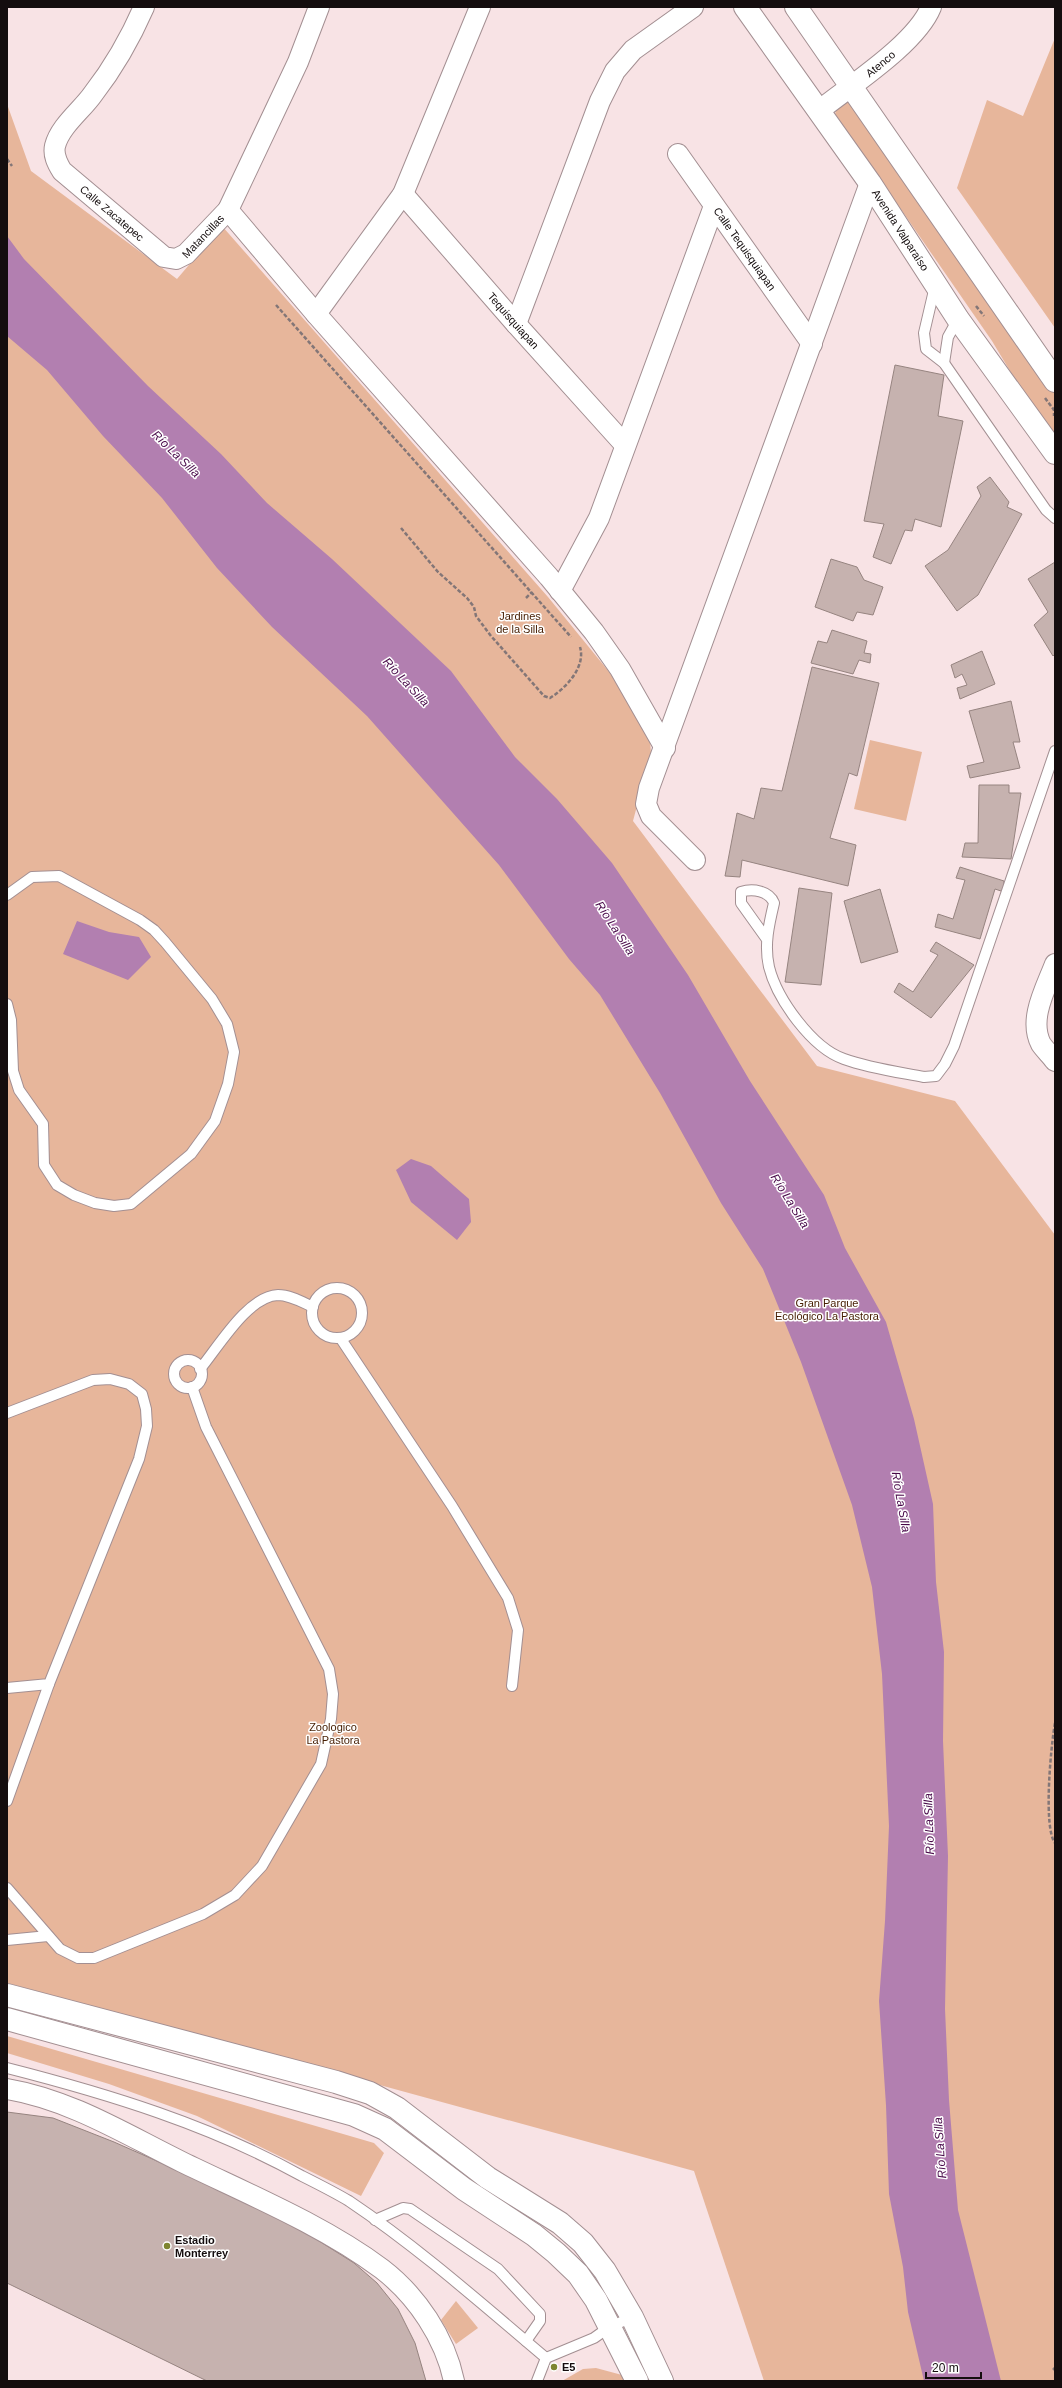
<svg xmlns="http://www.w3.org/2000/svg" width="1062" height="2388" font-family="Helvetica,sans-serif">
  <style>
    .green { fill: #e7b69b }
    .water { fill: #b27fb0 }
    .building { fill: #c6b2af; stroke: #968480 }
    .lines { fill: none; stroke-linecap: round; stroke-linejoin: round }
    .lane-casing { stroke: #a38f92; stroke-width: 12 }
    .street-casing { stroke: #a38f92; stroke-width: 22 }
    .secondary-casing { stroke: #a38f92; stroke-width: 24 }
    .path { stroke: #837677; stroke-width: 2.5; stroke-dasharray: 4 2; stroke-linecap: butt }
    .lane { stroke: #fff; stroke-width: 10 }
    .street { stroke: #fff; stroke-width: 20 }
    .secondary { stroke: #fff; stroke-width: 22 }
    .poi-dot { fill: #7e8530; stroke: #fff; stroke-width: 1.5 }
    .labels { text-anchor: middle; stroke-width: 3; stroke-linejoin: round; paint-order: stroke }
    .street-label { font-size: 11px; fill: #140d0e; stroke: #fff }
    .park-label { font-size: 11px; fill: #451d01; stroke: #fff }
    .poi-label { font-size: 11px; font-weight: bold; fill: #140d0e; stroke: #fff; text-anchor: start }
    .water-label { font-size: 12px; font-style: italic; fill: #470848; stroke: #fff }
  </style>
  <rect width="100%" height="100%" fill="#f8e3e5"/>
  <g class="green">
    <polygon points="1055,38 1055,328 957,188 987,100 1023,116"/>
    <polygon points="845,101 856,101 1055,386 1055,437 1016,381 992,341 835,114 839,103"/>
    <polygon points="7,104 31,171 177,279 222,226 548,597 610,673 650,740 651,753 633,821 817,1066 955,1101 1055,1235 1055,2381 764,2381 694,2171 7,1983"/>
    <polygon points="870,740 922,752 906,821 854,809"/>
    <polygon points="7,2036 374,2143 384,2153 361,2196 197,2116 109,2084 7,2053"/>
    <polygon points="456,2301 478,2328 456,2344 441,2320"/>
    <polygon points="596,2368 622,2375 625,2381 562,2381 583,2369"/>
  </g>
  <g class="water">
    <polygon points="7,236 24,259 148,386 221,454 267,503 332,559 451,671 515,757 557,799 612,863 688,975 750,1081 824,1195 845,1248 886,1322 914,1419 933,1504 936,1582 944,1652 943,1741 948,1856 945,2009 949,2100 958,2210 1001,2381 924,2381 908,2312 903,2267 889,2194 886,2105 879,2001 885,1921 889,1826 882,1674 872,1587 852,1505 801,1362 763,1269 721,1203 660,1093 600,995 569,959 499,865 367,716 272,627 217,568 162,498 103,436 47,370 7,336"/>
    <polygon points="77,921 109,932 139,937 151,957 128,980 63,954"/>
    <polygon points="411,1159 431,1166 469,1199 471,1222 457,1240 411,1202 396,1170"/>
  </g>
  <g class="building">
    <polygon points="895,365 944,375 938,416 963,421 941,527 915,519 912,531 905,530 891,564 873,557 884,524 864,521"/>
    <polygon points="990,477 1009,502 1007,507 1022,514 978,595 957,611 925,566 948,550 981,496 977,487"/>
    <polygon points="831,559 857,567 864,580 883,587 873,615 857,612 853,621 815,607"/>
    <polygon points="1055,562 1055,654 1053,656 1034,625 1048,612 1028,579"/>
    <polygon points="832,630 867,641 864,653 871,654 870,663 859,660 853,674 811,663 818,641 827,643"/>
    <polygon points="982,651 995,684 960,699 957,688 967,685 962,674 955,678 951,665"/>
    <polygon points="812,667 879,683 857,776 849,773 830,838 856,845 848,886 742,860 740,877 725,876 737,813 754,819 761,788 782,791"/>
    <polygon points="1011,701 1020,742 1013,742 1020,768 970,778 967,766 984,762 969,711"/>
    <polygon points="979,785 1009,785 1009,793 1021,793 1011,859 962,857 965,843 978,843"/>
    <polygon points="960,867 1004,881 1004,892 995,889 980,939 935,927 938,914 953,919 965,880 956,878"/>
    <polygon points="799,888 832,893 821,985 785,982"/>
    <polygon points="880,889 898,952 861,963 844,901"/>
    <polygon points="936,942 974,965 931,1018 894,992 899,983 913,992 938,955 930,951"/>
    <polygon points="7,2112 53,2118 114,2142 193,2177 300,2229 354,2263 377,2283 398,2309 415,2343 426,2381 207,2381 7,2283"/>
  </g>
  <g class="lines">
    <g class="lane-casing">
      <g id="lane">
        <polyline points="935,286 924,333 926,349 944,363 1046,510 1055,518"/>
        <polyline points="944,363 948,337 958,319"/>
        <polyline points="7,895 32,877 59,876 140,920 154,930 165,942 212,999 227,1024 234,1052 228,1084 215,1121 191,1154 131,1204 114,1206 95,1203 74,1195 57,1185 44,1165 43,1124 19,1090 13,1071 11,1020 7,1004"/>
        <path d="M 766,938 L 741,903 L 741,892 C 753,888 769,891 774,903 C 769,924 764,945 769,967 C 777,999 812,1048 844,1059 C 869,1068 898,1072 924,1077 L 936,1076 L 945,1064 L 954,1046 L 1055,751"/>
        <circle cx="337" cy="1313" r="25"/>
        <polyline points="341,1339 452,1506 508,1598 518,1630 512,1686"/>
        <circle cx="188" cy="1374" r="14"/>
        <path d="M 200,1369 C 219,1346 248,1296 278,1295 C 290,1295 302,1302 313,1307"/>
        <polyline points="7,1413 93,1380 110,1379 129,1384 142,1394 146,1409 147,1426 139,1459 49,1684 7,1688"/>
        <polyline points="7,1801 49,1684"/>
        <polyline points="7,1888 60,1949 78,1958 94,1958 203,1914 235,1895 262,1866 321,1764 331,1719 333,1694 329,1669 206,1427 192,1387"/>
        <polyline points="7,1940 48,1936"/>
        <path d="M 7,2068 C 109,2094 210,2125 302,2176 C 318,2184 334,2192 349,2201 C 419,2248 482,2304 546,2358"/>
        <polyline points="375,2220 403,2208 410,2209 498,2269 540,2314 540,2321 526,2341"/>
        <polyline points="537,2381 546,2358 594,2338 608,2328 632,2317"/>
      </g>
    </g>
    <g class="street-casing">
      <g id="street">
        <path id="s1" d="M 144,7 C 130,39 114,67 93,94 C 82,110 60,126 55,146 C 53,155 57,163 62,171 L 164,257 L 176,259 L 186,254 L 228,210 L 298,62 L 319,7"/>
        <path id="s2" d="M 820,110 C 851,85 916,44 931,7"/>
        <path id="s3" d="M 678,154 L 812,344"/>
        <path id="s4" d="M 403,194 L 516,324 L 625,445"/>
        <polyline points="228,210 316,314 549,577 594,632 620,669 665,748"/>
        <polyline points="316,314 403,194 480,7"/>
        <polyline points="516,324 600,101 615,71 633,50 693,7"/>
        <polyline points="560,591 599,518 714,206"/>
        <polyline points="695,860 651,816 646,804 649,788 870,183"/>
        <path d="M 1055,964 C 1046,988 1028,1019 1041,1044 C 1045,1050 1051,1055 1055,1061"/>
        <path d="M 7,2089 C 71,2100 125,2134 182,2162 C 248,2194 323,2225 382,2269 C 417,2296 445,2338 454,2381"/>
      </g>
    </g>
    <g class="secondary-casing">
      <g id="secondary">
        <path id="s5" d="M 745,7 L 870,183 L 958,319 L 1055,453"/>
        <polyline points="796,7 1055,381"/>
        <polyline points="7,1995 336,2082 370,2093 397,2108 488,2178 560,2223 583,2243 605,2271 632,2317 662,2381"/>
        <polyline points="7,2019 354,2115 385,2129 464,2189 534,2235 556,2253 578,2274 596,2300 637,2381"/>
      </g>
    </g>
    <g class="path">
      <polyline points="7,159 12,166"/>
      <polyline points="276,305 571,637"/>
      <polyline points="976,306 984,316"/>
      <polyline points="1045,398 1054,410 1054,416"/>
      <path d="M 401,528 L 438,572 L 467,598 L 474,607 L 476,616 L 491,636 L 544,696 L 550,698 C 566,688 586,667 580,647"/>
      <polyline points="526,598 532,592"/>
      <path d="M 1055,1723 C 1051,1745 1043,1827 1055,1843"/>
      <polyline points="1053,2368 1055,2370"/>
    </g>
    <use href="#lane" class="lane"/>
    <use href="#street" class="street"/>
    <use href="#secondary" class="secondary"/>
  </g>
  <g class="poi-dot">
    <circle cx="167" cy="2246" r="4"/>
    <circle cx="554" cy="2367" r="4"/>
  </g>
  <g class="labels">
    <g class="street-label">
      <text dy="4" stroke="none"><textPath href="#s2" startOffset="76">Atenco</textPath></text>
      <text dy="4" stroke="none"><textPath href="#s1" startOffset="258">Calle Zacatepec</textPath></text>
      <text dy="4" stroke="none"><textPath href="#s5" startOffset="272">Avenida Valparaíso</textPath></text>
      <text dy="4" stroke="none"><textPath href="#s1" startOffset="374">Matancillas</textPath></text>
      <text dy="4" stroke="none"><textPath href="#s3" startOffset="116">Calle Tequisquiapan</textPath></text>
      <text dy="4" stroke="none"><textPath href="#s4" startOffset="168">Tequisquiapan</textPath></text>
    </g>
    <g class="park-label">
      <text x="520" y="620">Jardines<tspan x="520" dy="13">de la Silla</tspan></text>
      <text x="827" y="1307">Gran Parque<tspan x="827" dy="13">Ecológico La Pastora</tspan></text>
      <text x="333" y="1731">Zoologico<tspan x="333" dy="13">La Pastora</tspan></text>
    </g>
    <g class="poi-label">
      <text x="175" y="2244">Estadio<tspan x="175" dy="13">Monterrey</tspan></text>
      <text x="562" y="2371">E5</text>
    </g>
    <g class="water-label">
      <text transform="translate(176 454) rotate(44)" y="4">Río La Silla</text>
      <text transform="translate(406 682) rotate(47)" y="4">Río La Silla</text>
      <text transform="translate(615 928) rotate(57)" y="4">Río La Silla</text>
      <text transform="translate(790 1201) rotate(58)" y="4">Río La Silla</text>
      <text transform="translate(901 1502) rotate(80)" y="4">Río La Silla</text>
      <text transform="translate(929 1824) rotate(-92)" y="4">Río La Silla</text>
      <text transform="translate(940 2148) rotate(-94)" y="4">Río La Silla</text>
    </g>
  </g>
  <rect width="1062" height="2388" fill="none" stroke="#140d0e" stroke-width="16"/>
  <path d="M926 2372v6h55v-6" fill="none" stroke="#140d0e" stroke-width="2"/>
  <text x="932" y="2372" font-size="12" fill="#140d0e" stroke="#ffffff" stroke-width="3" paint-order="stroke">20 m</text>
</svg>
